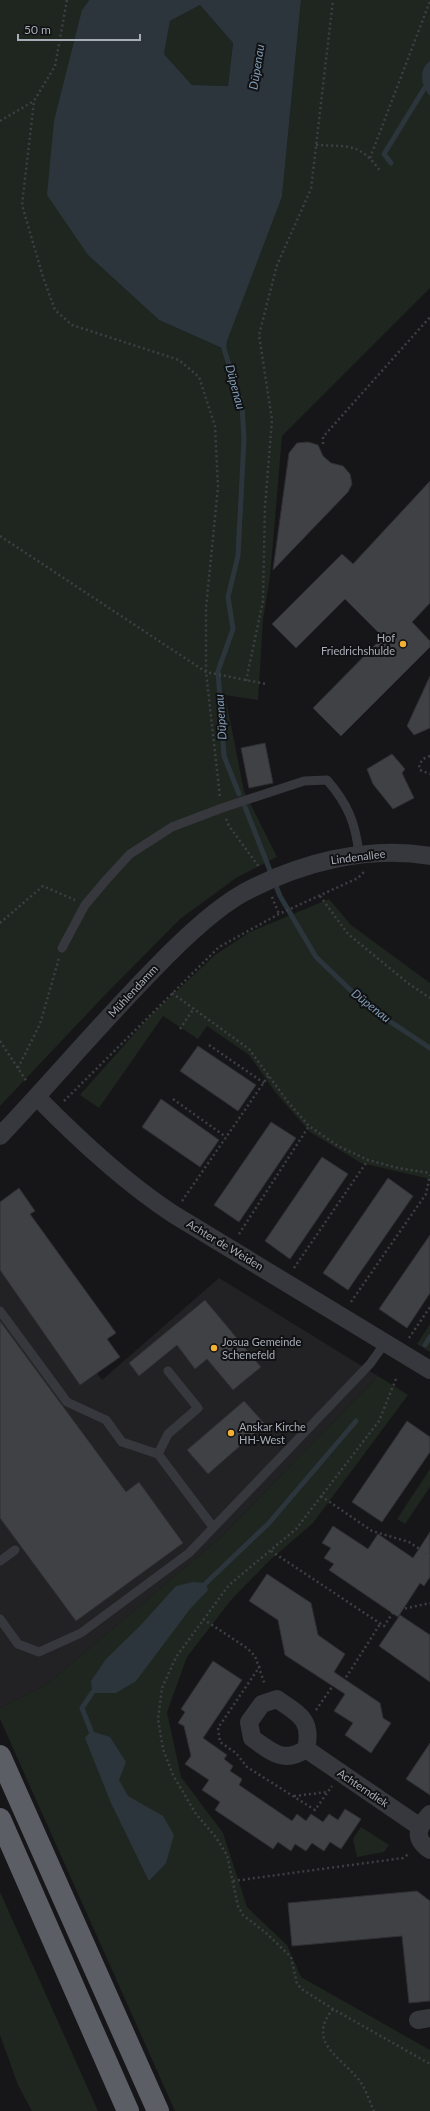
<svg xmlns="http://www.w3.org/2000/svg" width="430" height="2111" font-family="Lato,sans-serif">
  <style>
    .built { fill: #222225 }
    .green { fill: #1e261f }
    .water { fill: #2c353c; fill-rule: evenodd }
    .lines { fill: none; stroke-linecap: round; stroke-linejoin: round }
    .stream { stroke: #2c353c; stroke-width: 5 }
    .building { fill: #404145; stroke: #303034 }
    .path { stroke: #3d3f44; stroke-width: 2.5; stroke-dasharray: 2 3; stroke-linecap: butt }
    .service { stroke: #37383d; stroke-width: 9 }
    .minor { stroke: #37383d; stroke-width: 18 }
    .trunk { stroke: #5b5e65; stroke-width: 22 }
    .poi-dot { fill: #f2b134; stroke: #111113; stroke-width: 1.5 }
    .labels { text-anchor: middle; stroke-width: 4; stroke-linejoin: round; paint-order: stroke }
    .poi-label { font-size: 11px; fill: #a8adb8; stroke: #111113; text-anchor: start }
    .street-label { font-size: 11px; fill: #a8adb8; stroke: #111113 }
    .water-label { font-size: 12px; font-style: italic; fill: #7f9bb3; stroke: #111113 }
  </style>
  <rect width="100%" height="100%" fill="#161618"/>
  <polygon class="built" points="0,1236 102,1380 219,1278 378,1376 221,1537 46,1685 0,1708"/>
  <g class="green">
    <polygon points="0,0 89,0 82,10 88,255 159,320 224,349 282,197 301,0 430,0 430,61 427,63 424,89 430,96 430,288 282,436 270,577 263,620 258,700 225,695 244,791 277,857 236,878 180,919 102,998 0,1106"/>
    <polygon points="200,5 233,43 228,86 192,85 164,54 170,21"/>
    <polygon points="329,899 351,925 430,983 430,1179 361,1163 310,1132 276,1093 249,1055 207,1026 198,1039 163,1016 99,1108 80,1095 150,1016 215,955 250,932"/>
    <polygon points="430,1324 430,1352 417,1344"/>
    <polygon points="378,1376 408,1395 313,1523 269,1561 231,1600 187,1657 167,1712 181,1777 223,1833 247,1907 287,1945 301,1977 430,2050 430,2111 175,2111 0,1719 0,1708 46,1685 221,1537"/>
    <polygon points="430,1469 430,1487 405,1524 397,1519"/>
    <polygon points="361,1827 389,1845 384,1852 357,1857 353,1839"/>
    <polygon points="0,1892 98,2111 32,2111 18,2085 0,2035"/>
  </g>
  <g class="water">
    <path d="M 89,0 L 301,0 L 282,197 L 224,349 L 159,320 L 88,255 L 47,195 L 54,121 L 82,10 ZM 200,5 L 233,43 L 228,86 L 192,85 L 164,54 L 170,21 Z"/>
    <path d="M 430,61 L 430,96 C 421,87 418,69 430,61 Z"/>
    <polygon points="193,1582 206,1583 208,1590 190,1609 136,1681 116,1693 92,1693 91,1681 106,1659 140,1626 176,1586"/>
    <polygon points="91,1731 110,1737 126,1762 119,1780 128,1796 163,1816 174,1835 166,1863 149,1881 111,1803 85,1738"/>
  </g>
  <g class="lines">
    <g class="stream">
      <polyline points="391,163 384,154 424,89"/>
      <polyline points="224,343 224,349 242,405 244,439 238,556 228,597 233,629 218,671 224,756 239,794"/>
      <polyline points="245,807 280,896 316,957 368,1007 430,1048"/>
      <polyline points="425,1345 430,1337"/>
      <polyline points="206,1583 269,1523 356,1421"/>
      <polyline points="91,1731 82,1708 92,1693"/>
    </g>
  </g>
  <g class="building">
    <polygon points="308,442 318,445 323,456 331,463 343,466 350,474 352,484 348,492 273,570 289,453 297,443"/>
    <polygon points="430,481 430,603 412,622 430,641 430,647 341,736 313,708 383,637 345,599 296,648 272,624 342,554 353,564"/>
    <polygon points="430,676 430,728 414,735 407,726"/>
    <polygon points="265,743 273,783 249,788 241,748"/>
    <polygon points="392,754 405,769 402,773 414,798 393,809 373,784 367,769"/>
    <polygon points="198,1046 256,1085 238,1111 180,1071"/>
    <polygon points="161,1099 219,1140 200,1167 142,1127"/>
    <polygon points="271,1122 296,1138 239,1222 214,1205"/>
    <polygon points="322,1157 348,1174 290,1259 265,1241"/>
    <polygon points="388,1178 413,1196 348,1290 323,1273"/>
    <polygon points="19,1188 35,1211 30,1214 116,1333 107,1339 120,1357 80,1385 0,1270 0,1202"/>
    <polygon points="430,1235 430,1293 407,1328 379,1309"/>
    <polygon points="205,1300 261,1367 233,1390 207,1359 195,1369 177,1345 139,1376 129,1363"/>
    <polygon points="0,1321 126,1492 139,1482 183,1543 76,1621 0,1518"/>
    <polygon points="244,1401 265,1424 208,1474 187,1450"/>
    <polygon points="407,1421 430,1437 430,1452 382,1522 352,1502"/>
    <polygon points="333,1526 368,1549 378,1534 413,1558 430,1532 430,1577 424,1586 420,1583 398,1617 329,1570 334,1564 324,1558 331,1548 322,1543"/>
    <polygon points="267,1574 311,1603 318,1635 345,1654 334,1672 380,1703 383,1718 391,1723 371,1753 345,1735 353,1723 334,1711 345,1694 285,1655 278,1620 249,1601"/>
    <polygon points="400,1615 430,1635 430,1682 379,1646"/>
    <polygon points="213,1661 242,1680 203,1738 227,1755 224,1759 233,1766 230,1771 242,1779 239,1785 292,1821 297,1814 306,1821 311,1814 323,1822 329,1814 338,1820 345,1809 361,1819 341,1849 330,1842 324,1851 312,1843 306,1851 295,1844 291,1851 278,1842 273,1849 215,1810 220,1802 202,1790 209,1780 185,1764 191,1756 184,1726 178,1723 185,1712 181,1709"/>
    <polygon points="430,1743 430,1795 406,1779"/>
    <polygon points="417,1891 430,1901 430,2001 409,2003 402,1936 292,1946 288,1903"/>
  </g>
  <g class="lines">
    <g class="path">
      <polyline points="67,0 55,66 34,101 22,205 43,277 55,310 72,325 179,360 199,377 215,426 218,487 206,608 206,672 220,797"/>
      <polyline points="0,121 34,101"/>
      <path d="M 316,145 C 350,147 359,142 381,172"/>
      <polyline points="370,158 430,1"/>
      <polyline points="323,444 323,437 430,317"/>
      <polyline points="0,536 206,672 266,684"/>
      <polyline points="246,681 263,601 265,506 272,420 259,335 277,265 311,189 333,0"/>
      <polyline points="430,756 423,759 419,765 420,770 430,774"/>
      <polyline points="226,819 229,826 259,867"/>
      <polyline points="320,896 348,934 409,984 430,998"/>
      <polyline points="272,897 279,914"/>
      <polyline points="0,923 43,886 75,900"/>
      <polyline points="172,993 249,1049 288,1102 309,1126 338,1146 368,1160 398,1168 430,1173"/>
      <polyline points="180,1029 194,1008"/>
      <polyline points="0,1041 27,1082"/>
      <polyline points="209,1045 264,1083"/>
      <polyline points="18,1068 40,1024 59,958"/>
      <polyline points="173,1099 226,1137"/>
      <polyline points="64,1101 219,947 279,914 358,878 365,871"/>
      <polyline points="182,1201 269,1075"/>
      <polyline points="239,1234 309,1126"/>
      <polyline points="294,1268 368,1160"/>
      <polyline points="351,1302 426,1194 430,1175"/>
      <polyline points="409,1338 430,1307"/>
      <polyline points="396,1379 379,1421 296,1529 229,1585 176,1657 162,1688 158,1719 163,1749 173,1775 196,1814 215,1836 227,1855 238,1906 243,1915 266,1933 291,1957 297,1984 303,1990 333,2009 430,2064"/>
      <polyline points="321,1496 372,1531 409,1542 430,1556"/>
      <polyline points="271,1551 384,1626 394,1611 430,1603"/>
      <polyline points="203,1619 247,1648 255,1656 265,1685"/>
      <polyline points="260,1666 218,1728 220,1742 236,1753 247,1767 315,1810 332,1786"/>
      <polyline points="316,1710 332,1687 347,1676 380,1624"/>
      <polyline points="294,1796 328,1792"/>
      <polyline points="233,1881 403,1858 410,1853"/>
      <path d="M 333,2009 C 306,2042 340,2056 359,2080 C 366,2089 369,2101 374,2111"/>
    </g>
    <g class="service">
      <path d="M 62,948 L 85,905 L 107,879 L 130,854 L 172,827 L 222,808 L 304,781 L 327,780 C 348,804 356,824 359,855"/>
      <polyline points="0,1311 67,1402 106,1420 122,1442 158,1454 213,1527"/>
      <polyline points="158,1454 168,1434 198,1408 168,1371"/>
      <polyline points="0,1561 15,1550"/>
      <polyline points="0,1619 18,1644 39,1652 81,1633 189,1553 370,1364 385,1343"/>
    </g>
    <g class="minor">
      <path d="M 37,1097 C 79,1140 123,1181 173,1214 L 430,1370"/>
      <path d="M 0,1136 C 52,1081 101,1023 154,969 C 178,944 213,910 243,893 C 299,863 367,845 430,856"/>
      <path d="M 277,1699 C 298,1714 313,1719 306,1749 C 284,1764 271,1752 252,1738 L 249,1722 L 262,1704 Z"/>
      <polyline points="306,1749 420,1827"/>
      <path d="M 430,1814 C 417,1828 413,1838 430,1850"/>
      <polyline points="418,2020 430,2018"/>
    </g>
    <g class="trunk">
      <polyline points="0,1756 158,2111"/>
      <polyline points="0,1819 128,2111"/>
    </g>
  </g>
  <g class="poi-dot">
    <circle cx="403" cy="644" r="4"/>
    <circle cx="214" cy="1348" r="4"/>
    <circle cx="231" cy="1433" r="4"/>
  </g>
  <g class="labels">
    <g class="poi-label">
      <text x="395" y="642" text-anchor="end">Hof<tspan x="395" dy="13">Friedrichshulde</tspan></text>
      <text x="222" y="1346">Josua Gemeinde<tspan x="222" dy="13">Schenefeld</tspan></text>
      <text x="239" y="1431">Anskar Kirche<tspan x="239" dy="13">HH-West</tspan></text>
    </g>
    <g class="street-label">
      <text transform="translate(358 857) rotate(-7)" y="4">Lindenallee</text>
      <text transform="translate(133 991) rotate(-47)" y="4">Mühlendamm</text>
      <text transform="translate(225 1245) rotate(31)" y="4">Achter de Weiden</text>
      <text transform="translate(363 1788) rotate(34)" y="4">Achterndiek</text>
    </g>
    <g class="water-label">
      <text transform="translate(257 67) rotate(-81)" y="4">Düpenau</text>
      <text transform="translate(235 387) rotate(75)" y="4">Düpenau</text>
      <text transform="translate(221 717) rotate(-94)" y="4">Düpenau</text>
      <text transform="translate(371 1006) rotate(38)" y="4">Düpenau</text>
    </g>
  </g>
  <path d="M18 34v6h122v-6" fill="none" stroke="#a8adb8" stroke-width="2"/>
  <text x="24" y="34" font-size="12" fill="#a8adb8" stroke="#111113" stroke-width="3" paint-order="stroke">50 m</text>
</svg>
